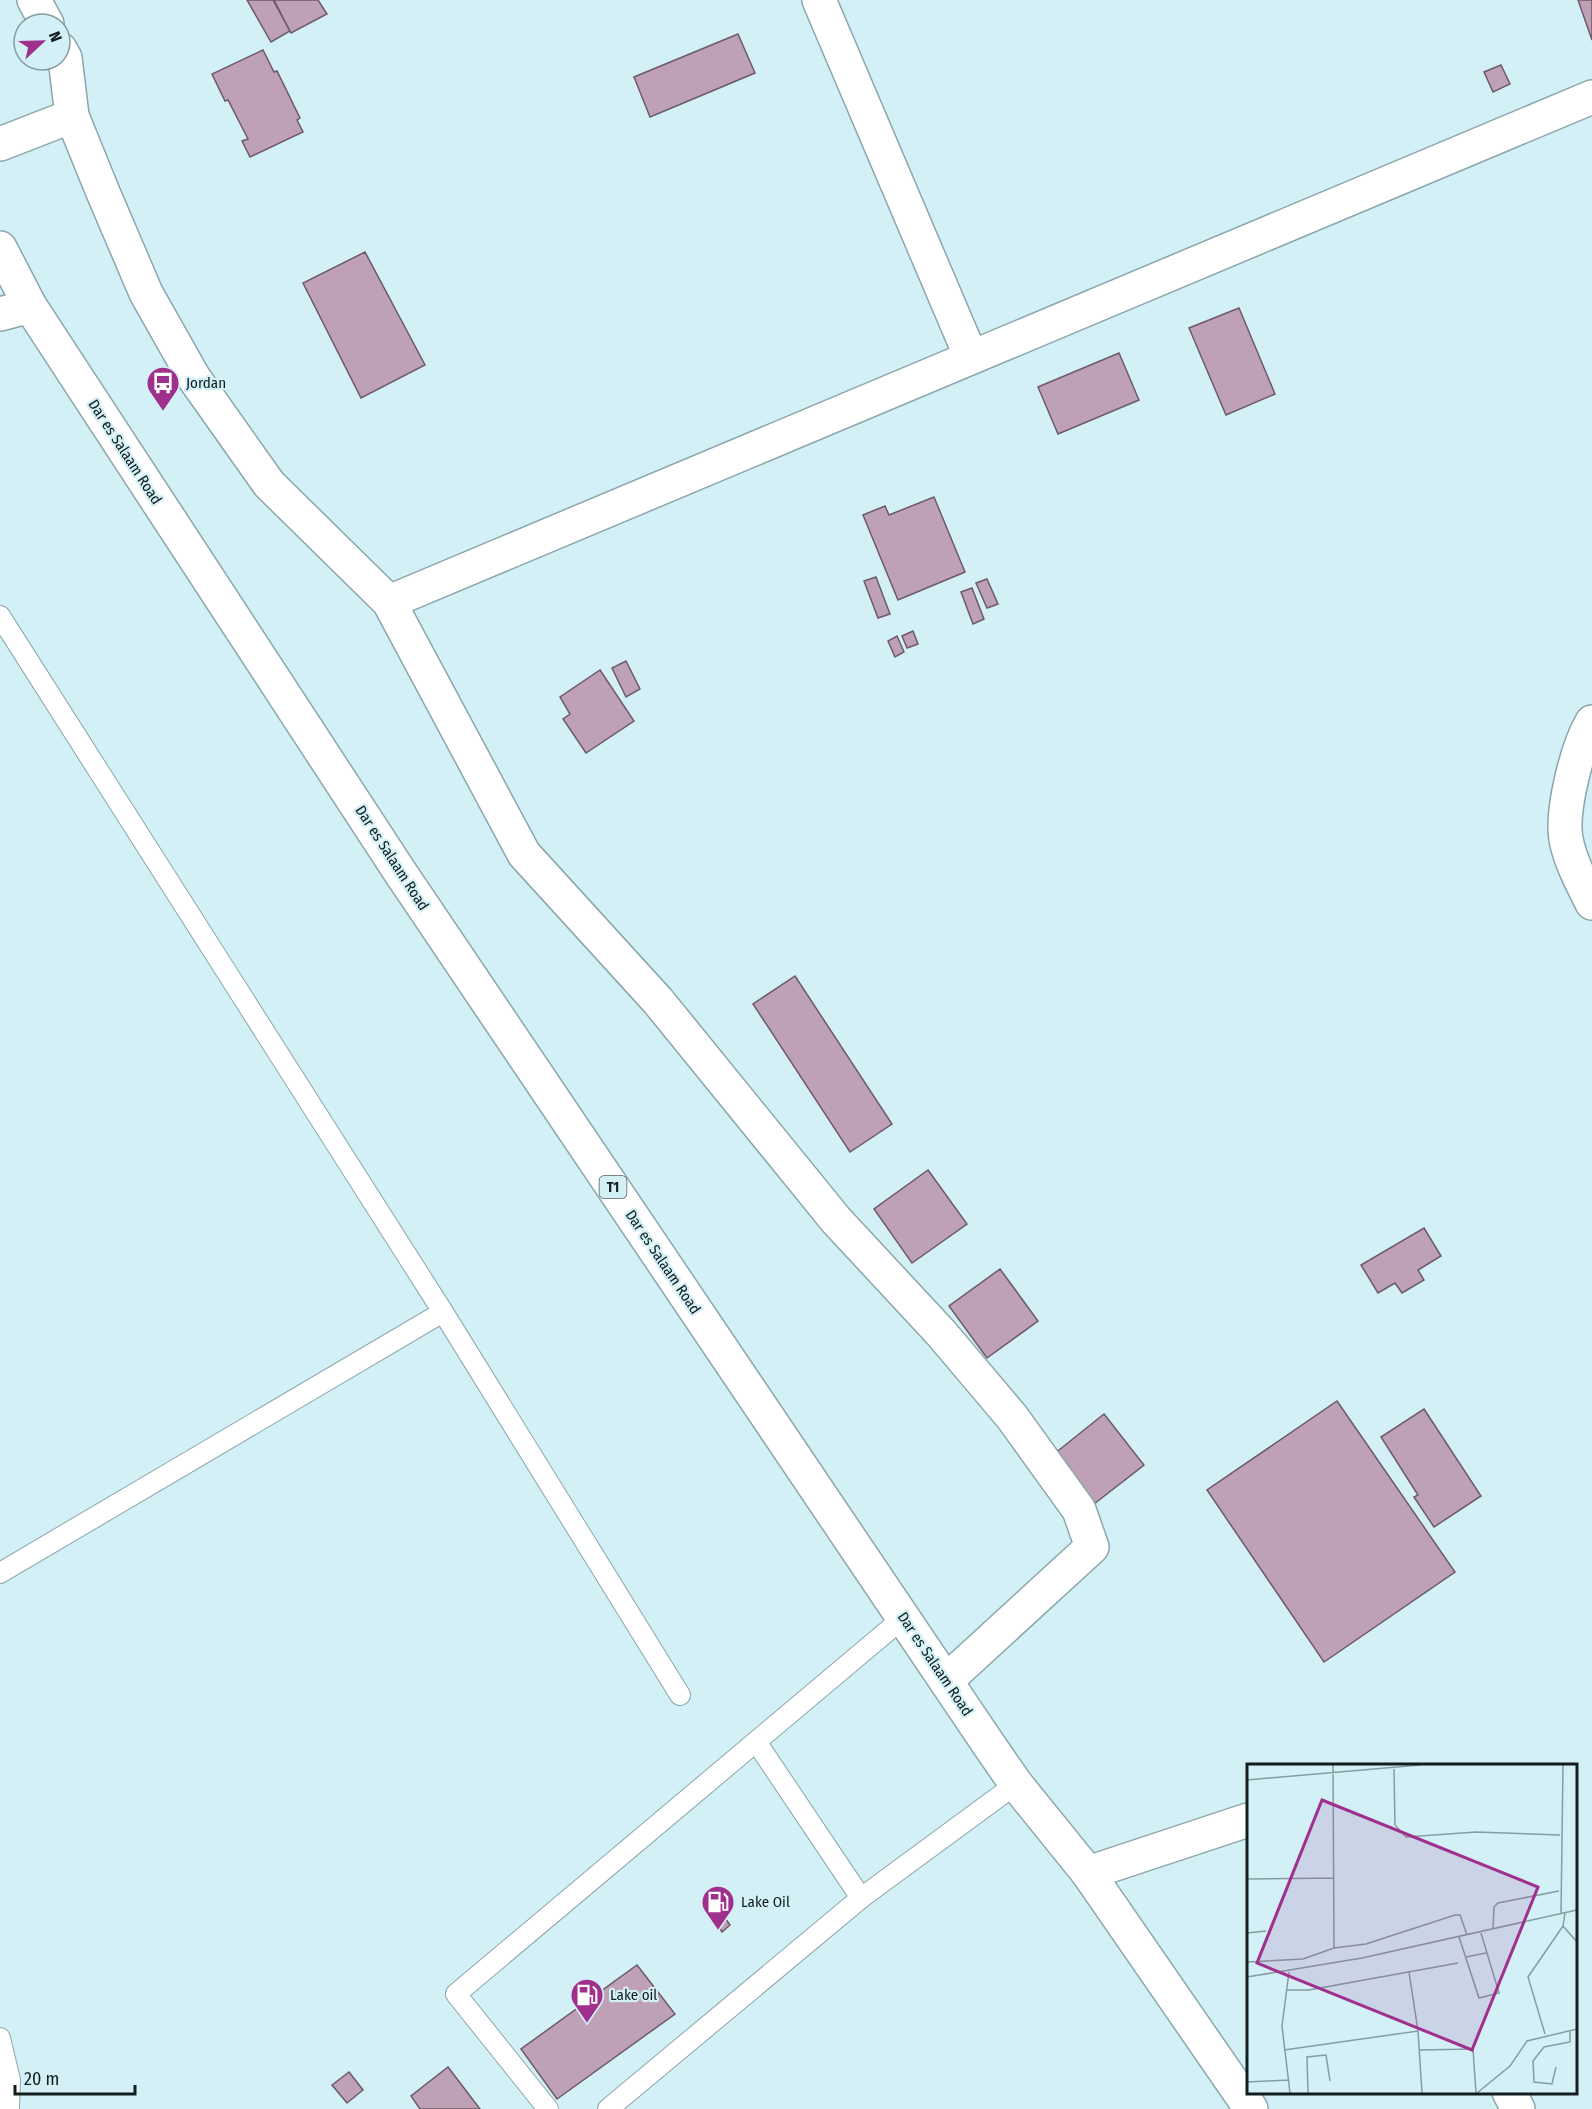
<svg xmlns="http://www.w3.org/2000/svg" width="1592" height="2109" font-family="'Fira Sans Condensed',sans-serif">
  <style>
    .building { fill: #bea1b6; stroke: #6d5a68; stroke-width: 1.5 }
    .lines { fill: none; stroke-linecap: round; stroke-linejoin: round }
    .service-casing { stroke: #8ba6ac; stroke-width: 22 }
    .minor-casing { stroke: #8ba6ac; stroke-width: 36 }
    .trunk-casing { stroke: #8ba6ac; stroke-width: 36 }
    .service { stroke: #fff; stroke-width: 20 }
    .minor { stroke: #fff; stroke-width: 33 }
    .trunk { stroke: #fff; stroke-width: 33 }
    .labels { text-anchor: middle; stroke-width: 4.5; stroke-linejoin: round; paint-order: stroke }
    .shield { fill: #d3f0f6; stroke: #4c5c60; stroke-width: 1.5 }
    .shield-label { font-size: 14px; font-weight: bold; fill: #121d1f }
    .poi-label { font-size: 15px; fill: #121d1f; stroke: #d3f0f6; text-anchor: start }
    .street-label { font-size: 15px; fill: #121d1f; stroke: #d3f0f6 }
    .inset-road { fill: none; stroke: #869ca0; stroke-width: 1.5 }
    .view { fill: #a0308e; fill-opacity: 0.15; stroke: #a0308e; stroke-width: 3 }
    .inset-edge { fill: none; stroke: #121d1f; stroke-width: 3 }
  </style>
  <rect width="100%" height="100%" fill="#d3f0f6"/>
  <g class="building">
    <polygon points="247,0 273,0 290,31 271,42"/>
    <polygon points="274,0 318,0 327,14 291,33"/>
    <polygon points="1578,0 1592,0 1592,40"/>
    <polygon points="738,34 755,73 650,117 634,77"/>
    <polygon points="263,50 274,72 277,71 300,118 297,120 303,132 250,157 242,141 248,139 228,100 225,101 212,74"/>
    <polygon points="1501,65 1510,84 1493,92 1484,72"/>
    <polygon points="365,252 425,365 361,398 303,283"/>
    <polygon points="1239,308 1275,394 1226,415 1189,328"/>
    <polygon points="1119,353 1139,400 1058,434 1038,387"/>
    <polygon points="934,497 965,572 898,600 863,515 885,506 889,515"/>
    <polygon points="876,577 890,614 878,618 864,581"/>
    <polygon points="987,579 998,604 987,608 976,583"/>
    <polygon points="972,588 984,619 973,624 961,592"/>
    <polygon points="913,631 918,644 907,648 902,636"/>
    <polygon points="897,636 904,652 895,657 888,641"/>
    <polygon points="626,661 640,689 626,697 612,668"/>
    <polygon points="600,670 634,721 586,753 563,719 570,714 560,697"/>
    <polygon points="795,976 892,1124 850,1152 753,1004"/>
    <polygon points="928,1170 967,1224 912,1263 874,1209"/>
    <polygon points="1424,1228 1441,1256 1418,1270 1424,1280 1402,1293 1395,1283 1378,1293 1361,1265"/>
    <polygon points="1000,1269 1038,1321 987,1358 949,1306"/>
    <polygon points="1337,1401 1455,1572 1324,1662 1207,1490"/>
    <polygon points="1424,1409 1481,1496 1434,1527 1414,1497 1418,1495 1381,1437"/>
    <polygon points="1104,1414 1144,1465 1094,1504 1054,1454"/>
    <polygon points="719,1898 724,1905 717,1911 711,1904"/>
    <polygon points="725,1918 730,1925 722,1932 717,1924"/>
    <polygon points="637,1965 675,2014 557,2099 521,2049"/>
    <polygon points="448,2067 480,2109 420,2109 411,2096"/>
    <polygon points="349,2072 363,2090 347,2103 332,2085"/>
  </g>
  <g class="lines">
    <g class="service-casing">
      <g id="service">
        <polyline points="0,616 443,1312 680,1695"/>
        <polyline points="0,1573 443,1312"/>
        <polyline points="757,1743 861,1898"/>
        <polyline points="0,2038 10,2080 9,2109"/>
        <polyline points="548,2109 456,1994 903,1618"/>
        <polyline points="608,2109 861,1898 1016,1784"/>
      </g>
    </g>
    <g class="minor-casing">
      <g id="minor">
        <polyline points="34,0 47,24"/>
        <polyline points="819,0 971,357"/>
        <polyline points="60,49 65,58 72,116 102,190 146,293 194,378 269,484 389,602 524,854 658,1001 836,1220 941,1333 1012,1417 1079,1510 1092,1547 947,1680"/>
        <polyline points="0,144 72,116"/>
        <polyline points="0,314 30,306"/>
        <polyline points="389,602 1592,97"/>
        <path d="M 1592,722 C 1577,747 1561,811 1566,839 C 1570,861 1582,883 1592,903"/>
        <polyline points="1088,1873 1248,1820"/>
        <polyline points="1509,2092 1518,2109"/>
      </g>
    </g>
    <g class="trunk-casing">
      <polyline id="trunk" points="0,248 30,306 400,872 989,1745 1016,1784 1088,1873 1251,2109"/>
    </g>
    <use href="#service" class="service"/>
    <use href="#minor" class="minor"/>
    <use href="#trunk" class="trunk"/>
  </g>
  <defs>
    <g id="bus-pin" transform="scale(1.725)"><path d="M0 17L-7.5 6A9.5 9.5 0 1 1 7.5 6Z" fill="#a0308e" stroke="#d3f0f6"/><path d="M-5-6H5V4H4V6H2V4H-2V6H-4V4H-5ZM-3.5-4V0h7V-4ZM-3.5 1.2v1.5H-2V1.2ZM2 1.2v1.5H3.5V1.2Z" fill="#fff"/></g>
    <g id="fuel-pin" transform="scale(1.725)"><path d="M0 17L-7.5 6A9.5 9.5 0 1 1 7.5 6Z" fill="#a0308e" stroke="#d3f0f6"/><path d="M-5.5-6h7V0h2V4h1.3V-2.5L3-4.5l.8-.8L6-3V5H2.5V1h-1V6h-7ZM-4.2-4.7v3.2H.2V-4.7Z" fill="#fff"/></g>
  </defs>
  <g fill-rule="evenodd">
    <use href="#bus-pin" x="163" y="383"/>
    <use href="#fuel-pin" x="718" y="1902"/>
    <use href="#fuel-pin" x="587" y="1995"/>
  </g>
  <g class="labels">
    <rect class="shield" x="599.5" y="1176" width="27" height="22" rx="4.5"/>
    <g class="shield-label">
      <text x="613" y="1192">T1</text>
    </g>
    <g class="poi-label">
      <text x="186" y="388">Jordan</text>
      <text x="741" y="1907">Lake Oil</text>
      <text x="610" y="2000">Lake oil</text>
    </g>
    <g class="street-label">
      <text transform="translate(125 452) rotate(57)" y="5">Dar es Salaam Road</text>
      <text transform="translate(392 858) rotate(57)" y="5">Dar es Salaam Road</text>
      <text transform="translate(663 1262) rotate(56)" y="5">Dar es Salaam Road</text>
      <text transform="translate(935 1664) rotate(56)" y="5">Dar es Salaam Road</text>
    </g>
  </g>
  <g transform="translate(1247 1764)">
    <rect width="330" height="330" fill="#d3f0f6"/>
    <path class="inset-road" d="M 86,1 L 87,184M 147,5 L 148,61 L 159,73 L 229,68 L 313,71M 0,16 L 173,1M 0,115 L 86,114M 318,149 L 316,162 L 330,178M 314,150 L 316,1M 246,165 L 247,143 L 251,139 L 312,127M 0,169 L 19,167M 212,173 L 232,234 L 252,229 L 234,169M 219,193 L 239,189M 0,198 L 56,195 L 87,184 L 119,180 L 208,151 L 213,151 L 220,171M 42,208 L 35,262 L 43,329M 162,208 L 171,267M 0,213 L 115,194 L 330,146M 40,226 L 62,226 L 211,199M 298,270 L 281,213 L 316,162M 37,286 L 171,267 L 175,329M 173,286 L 226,285 L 229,329M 309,303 L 305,320 L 287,318 L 286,297 L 297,283 L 323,278 L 323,266M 0,318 L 41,316M 61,329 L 60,293 L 79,291 L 83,317M 230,329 L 263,302 L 280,277 L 330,265"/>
    <path class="view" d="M 75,36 L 291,123 L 225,286 L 10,199 Z"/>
    <rect width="330" height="330" class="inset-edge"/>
  </g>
  <g transform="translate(42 42) rotate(68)"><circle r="28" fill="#d3f0f6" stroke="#869ca0" stroke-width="1.5"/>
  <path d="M0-4.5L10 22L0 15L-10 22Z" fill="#a0308e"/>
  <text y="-9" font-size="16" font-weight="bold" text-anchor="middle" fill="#121d1f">N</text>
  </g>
  <path d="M15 2085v9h120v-9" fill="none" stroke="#121d1f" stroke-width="3"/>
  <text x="24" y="2085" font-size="18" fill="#121d1f" stroke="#d3f0f6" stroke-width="4.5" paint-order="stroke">20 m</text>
</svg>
